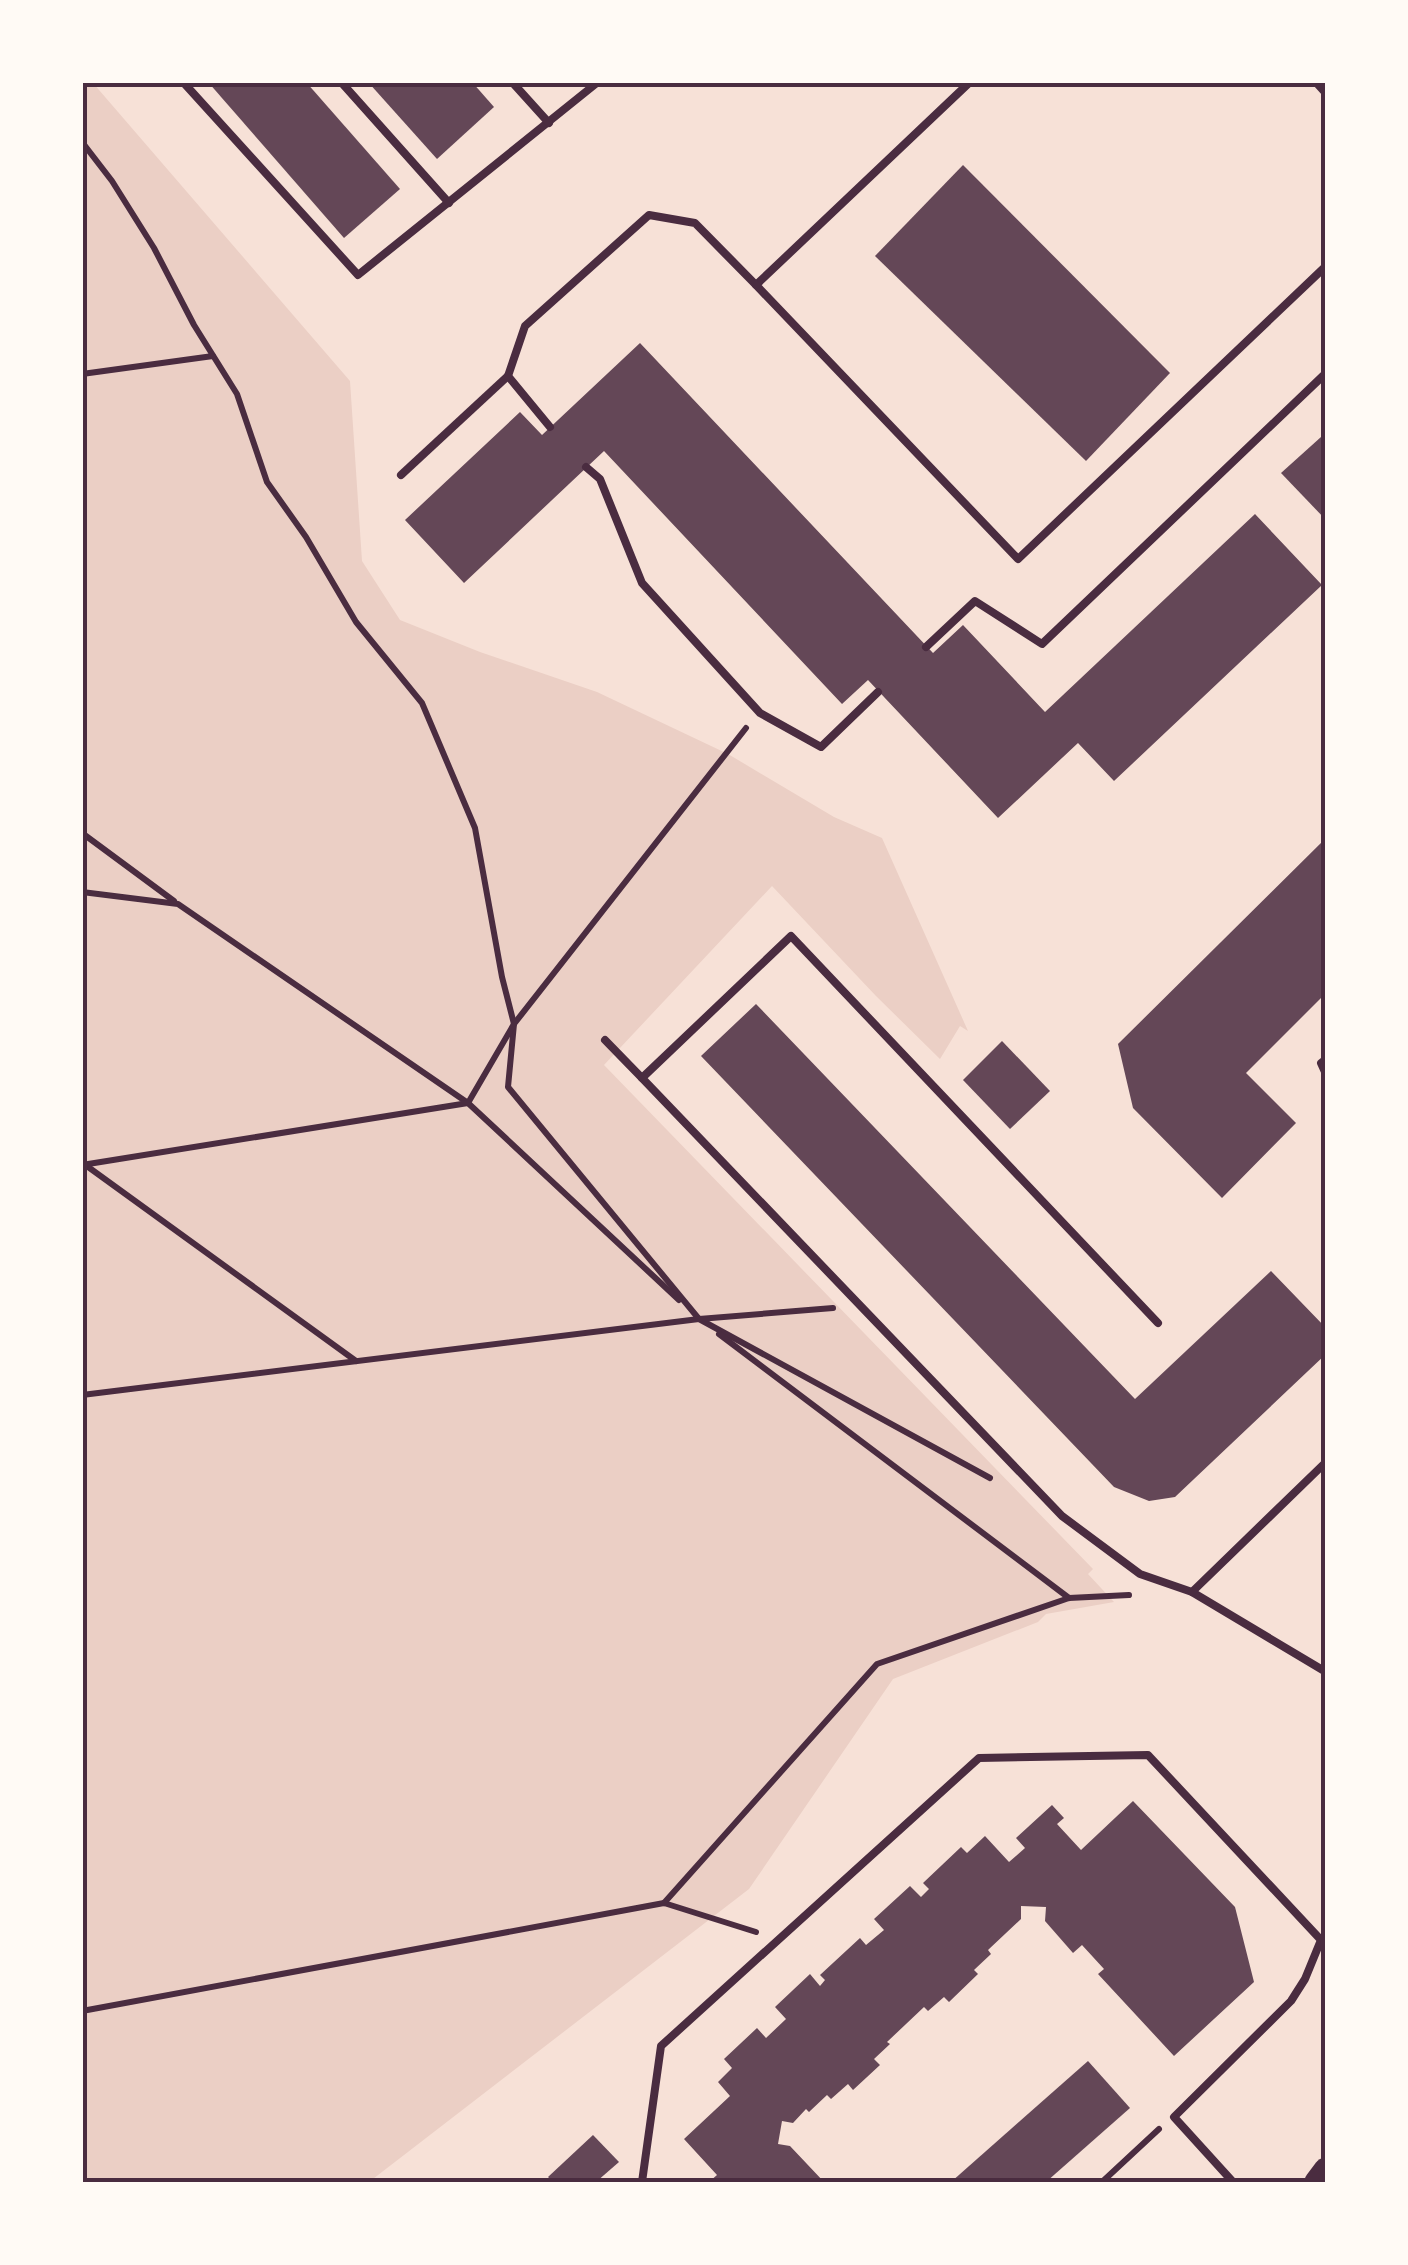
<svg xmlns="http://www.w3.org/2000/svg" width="1408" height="2265" font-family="Commissioner,sans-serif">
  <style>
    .green { fill: #ebcfc5 }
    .building { fill: #644757 }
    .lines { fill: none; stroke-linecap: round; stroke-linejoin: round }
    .path { stroke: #4a2c40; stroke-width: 6 }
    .service { stroke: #4a2c40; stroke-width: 8 }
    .minor { stroke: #4a2c40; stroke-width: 10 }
    .primary { stroke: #4a2c40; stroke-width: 25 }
    .neatline { fill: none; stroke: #4a2c40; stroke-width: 4 }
  </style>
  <rect width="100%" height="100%" fill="#f7e1d7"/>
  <polygon class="green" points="82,83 93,83 350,381 362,561 400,620 480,652 597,692 728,754 834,817 882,838 968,1031 960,1026 940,1059 876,996 772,886 604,1065 1093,1569 1088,1574 1114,1602 1046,1614 1038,1622 893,1679 749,1889 369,2182 83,2182"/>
  <g class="building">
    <polygon points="208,82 306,82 400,189 344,238"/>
    <polygon points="368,82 472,82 494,107 437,159"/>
    <polygon points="963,165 1170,373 1086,461 875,256"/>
    <polygon points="640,343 933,653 963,625 1045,712 1255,514 1322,585 1114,781 1078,743 998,818 868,680 842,704 604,451 464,583 405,520 520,412 542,435"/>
    <polygon points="1321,437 1326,438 1326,520 1281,473"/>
    <polygon points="1326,838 1326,993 1246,1073 1296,1123 1222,1198 1133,1108 1118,1044"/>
    <polygon points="756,1004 1135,1399 1271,1271 1326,1328 1326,1354 1175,1497 1149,1501 1114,1487 701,1056"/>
    <polygon points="1002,1041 1050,1091 1010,1129 963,1080"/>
    <polygon points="1133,1801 1235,1907 1254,1982 1174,2056 1098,1974 1104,1969 1082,1945 1073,1953 1045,1921 1046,1907 1021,1906 1021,1919 988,1950 991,1954 974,1970 978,1974 949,2002 944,1997 928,2011 924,2007 887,2042 890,2044 874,2059 880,2065 853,2090 848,2084 831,2099 827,2095 809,2112 806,2109 793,2123 782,2121 778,2144 790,2146 824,2182 709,2182 717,2175 684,2139 730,2096 718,2082 732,2068 724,2059 757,2028 766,2038 786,2019 775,2007 810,1974 820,1986 825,1980 820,1975 860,1938 866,1945 884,1930 874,1919 910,1886 921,1897 929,1889 923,1883 961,1847 967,1853 985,1836 1009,1862 1025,1848 1016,1838 1052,1805 1064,1818 1057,1824 1081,1850"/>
    <polygon points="1088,2061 1130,2108 1046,2182 951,2182"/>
    <polygon points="593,2135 619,2162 596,2182 553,2182 548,2177"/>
  </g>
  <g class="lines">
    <g class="path">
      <polyline points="82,142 112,181 154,248 194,325 237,394 267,482 306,537 356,622 422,703 475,828 502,977 514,1024 508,1087 699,1319 990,1478"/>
      <polyline points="82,374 213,356"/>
      <polyline points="82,833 174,901"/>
      <polyline points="82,892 178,904 468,1103 679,1300"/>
      <polyline points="84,1164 356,1361"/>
      <polyline points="82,1165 468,1103 514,1024 746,728"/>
      <polyline points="719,1334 1069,1598"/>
      <polyline points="82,1395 699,1319 833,1308"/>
      <polyline points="664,1903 877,1664 1069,1598 1129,1595"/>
      <polyline points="82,2011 664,1903 756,1932"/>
      <polyline points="1102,2182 1159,2129"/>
    </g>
    <g class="service">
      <polyline points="183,82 358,275 598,82"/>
      <polyline points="341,82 449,203"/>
      <polyline points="512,82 549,123"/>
      <polyline points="970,82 756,285 1018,559 1326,266"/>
      <polyline points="550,427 508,376 525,326 649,215 695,223 756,285"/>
      <polyline points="586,467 600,479 642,583 760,713 821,747 878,692"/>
      <polyline points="401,475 508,376"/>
      <polyline points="926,647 975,601 1042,644 1326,373"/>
      <polyline points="605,1040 642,1078"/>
      <polyline points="1326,1059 1321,1063 1326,1074"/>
      <polyline points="1158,1323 791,936 642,1078 1062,1516 1140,1574 1192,1592 1326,1672"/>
      <polyline points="1192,1592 1326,1462"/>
      <polyline points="642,2182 661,2046 979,1758 1148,1755 1321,1940 1305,1979 1291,2001 1174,2117 1233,2182"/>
    </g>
    <polyline class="minor" points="1317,82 1326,92"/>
    <polyline class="primary" points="1317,2182 1326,2170"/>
  </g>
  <rect width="1408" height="2265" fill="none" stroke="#fffaf5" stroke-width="170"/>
  <rect x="85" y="85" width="1238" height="2095" class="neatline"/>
</svg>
